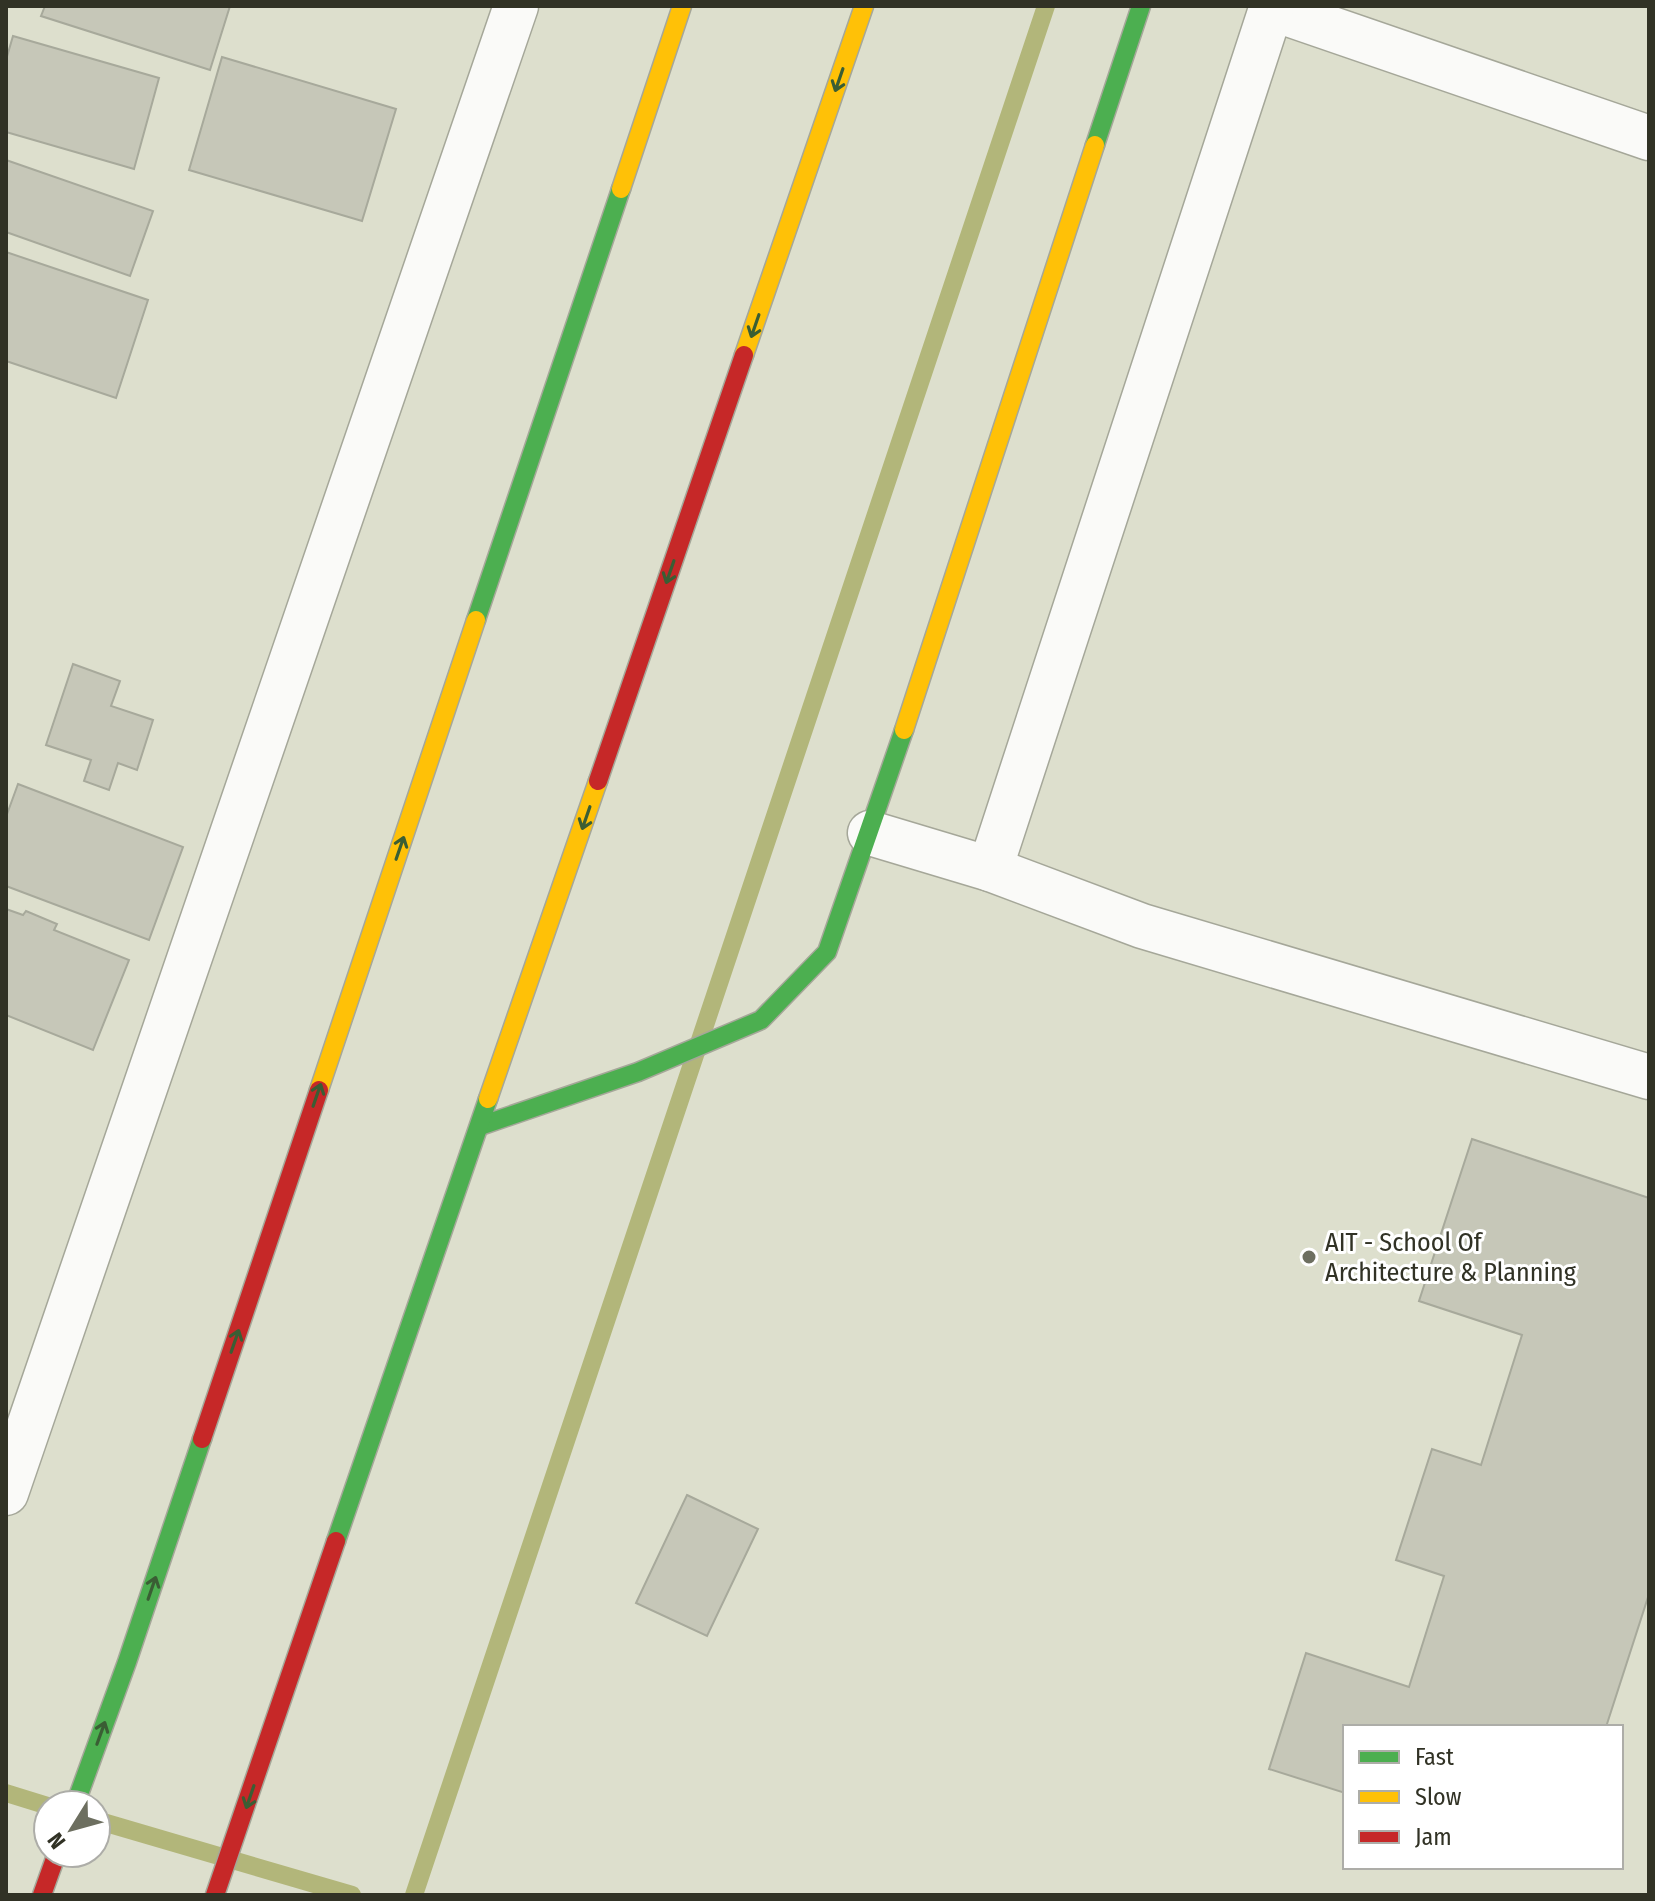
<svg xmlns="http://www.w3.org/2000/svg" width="1655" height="1901" font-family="'Fira Sans Condensed',sans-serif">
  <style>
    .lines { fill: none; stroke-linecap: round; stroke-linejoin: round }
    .stream { stroke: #b2b67a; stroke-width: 18 }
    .building { fill: #c6c7b8; stroke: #a7a99b; stroke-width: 2 }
    .street-casing { stroke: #a5a799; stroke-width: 47 }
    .fast-casing { stroke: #a5a799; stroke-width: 21 }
    .slow-casing { stroke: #a5a799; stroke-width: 21 }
    .jam-casing { stroke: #a5a799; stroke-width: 21 }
    .street { stroke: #fafaf8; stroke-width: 44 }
    .fast { stroke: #4caf50; stroke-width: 18 }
    .slow { stroke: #ffc107; stroke-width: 18 }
    .jam { stroke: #c62828; stroke-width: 18 }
    .oneway { stroke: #3a5e34 }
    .poi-dot { fill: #6d6f60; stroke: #fff; stroke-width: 3 }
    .labels { text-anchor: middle; stroke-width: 6; stroke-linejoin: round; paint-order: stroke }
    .poi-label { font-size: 26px; fill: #313225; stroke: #fff; text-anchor: start }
  </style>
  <rect width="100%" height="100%" fill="#dddfcd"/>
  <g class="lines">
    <g class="stream">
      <polyline points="6,1793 48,1806"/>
      <polyline points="96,1820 352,1895"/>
      <polyline points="414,1895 1046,6"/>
    </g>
  </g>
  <g class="building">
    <polygon points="45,6 230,6 210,70 41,16"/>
    <polygon points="13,36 159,78 134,169 6,132 6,60"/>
    <polygon points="222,57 396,109 362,221 189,170"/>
    <polygon points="6,160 153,211 130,276 6,232"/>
    <polygon points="6,252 148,300 116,398 6,361"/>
    <polygon points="73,664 120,681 111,706 153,720 137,770 118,763 109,790 84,781 91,760 46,745"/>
    <polygon points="18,784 183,847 149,940 6,886 6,817"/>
    <polygon points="6,909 23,915 26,911 57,924 54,930 129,960 93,1050 6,1015"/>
    <polygon points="1472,1139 1649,1198 1649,1594 1606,1727 1345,1727 1345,1793 1269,1769 1306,1653 1409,1687 1444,1576 1396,1560 1432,1449 1481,1465 1522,1335 1419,1301"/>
    <polygon points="687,1495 758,1529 707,1636 636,1603"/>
  </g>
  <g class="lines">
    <g class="street-casing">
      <g id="street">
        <polyline points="1271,8 1649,138"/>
        <polyline points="870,833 990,869 1142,926 1649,1077"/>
        <polyline points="990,869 1272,6"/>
        <polyline points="6,1493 516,6"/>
      </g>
    </g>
    <g class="fast-casing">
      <g id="fast">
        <polyline points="1095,145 1141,6"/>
        <polyline points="476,620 621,189"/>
        <polyline points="480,1126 638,1072 761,1020 827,952 904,730"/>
        <polyline points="336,1541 488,1099"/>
        <polyline points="75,1805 127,1662 202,1439"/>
      </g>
    </g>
    <g class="slow-casing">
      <g id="slow">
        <polyline points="621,189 682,6"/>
        <polyline points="744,355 864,6"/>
        <polyline points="904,730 1095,145"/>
        <polyline points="319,1090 476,620"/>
        <polyline points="488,1099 598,781"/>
      </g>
    </g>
    <g class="jam-casing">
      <g id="jam">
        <polyline points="598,781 744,355"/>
        <polyline points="202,1439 319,1090"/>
        <polyline points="42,1895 57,1853"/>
        <polyline points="215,1895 336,1541"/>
      </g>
    </g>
    <use href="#street" class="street"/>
    <use href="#fast" class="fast"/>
    <use href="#slow" class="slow"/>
    <use href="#jam" class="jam"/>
  </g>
  <defs><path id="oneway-shaft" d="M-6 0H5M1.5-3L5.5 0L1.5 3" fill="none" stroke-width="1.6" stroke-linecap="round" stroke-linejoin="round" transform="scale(2)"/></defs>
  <g class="oneway">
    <use href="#oneway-shaft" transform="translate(839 80) rotate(109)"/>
    <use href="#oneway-shaft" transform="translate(755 326) rotate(109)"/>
    <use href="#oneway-shaft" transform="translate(670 572) rotate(109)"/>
    <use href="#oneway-shaft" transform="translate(586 818) rotate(109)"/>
    <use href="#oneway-shaft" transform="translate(400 848) rotate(-71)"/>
    <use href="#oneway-shaft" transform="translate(317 1095) rotate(-71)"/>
    <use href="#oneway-shaft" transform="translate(235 1341) rotate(-71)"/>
    <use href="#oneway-shaft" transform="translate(152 1588) rotate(-71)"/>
    <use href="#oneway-shaft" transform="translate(101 1733) rotate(-70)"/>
    <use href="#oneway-shaft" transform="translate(250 1797) rotate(109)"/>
  </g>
  <circle class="poi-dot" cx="1309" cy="1257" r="8"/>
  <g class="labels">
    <g class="poi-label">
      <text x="1325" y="1251">AIT - School Of<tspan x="1325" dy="30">Architecture &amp; Planning</tspan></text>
    </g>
  </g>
  <rect width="1655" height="1901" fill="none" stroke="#313225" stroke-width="16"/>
  <rect x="1343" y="1725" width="280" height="144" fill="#ffffff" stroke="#adada8" stroke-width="2"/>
  <rect x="1359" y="1751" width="40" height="12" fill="#4caf50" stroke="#adada8" stroke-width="2"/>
  <text x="1415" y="1765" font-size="24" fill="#313225">Fast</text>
  <rect x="1359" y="1791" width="40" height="12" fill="#ffc107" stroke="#adada8" stroke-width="2"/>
  <text x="1415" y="1805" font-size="24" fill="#313225">Slow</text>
  <rect x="1359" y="1831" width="40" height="12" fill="#c62828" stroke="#adada8" stroke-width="2"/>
  <text x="1415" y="1845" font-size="24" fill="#313225">Jam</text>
  <g transform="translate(72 1829) rotate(233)"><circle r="38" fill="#ffffff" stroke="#adada8" stroke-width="2"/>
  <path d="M0-6L14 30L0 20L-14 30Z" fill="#6d6f60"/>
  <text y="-12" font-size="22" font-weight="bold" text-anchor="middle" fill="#313225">N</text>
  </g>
</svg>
